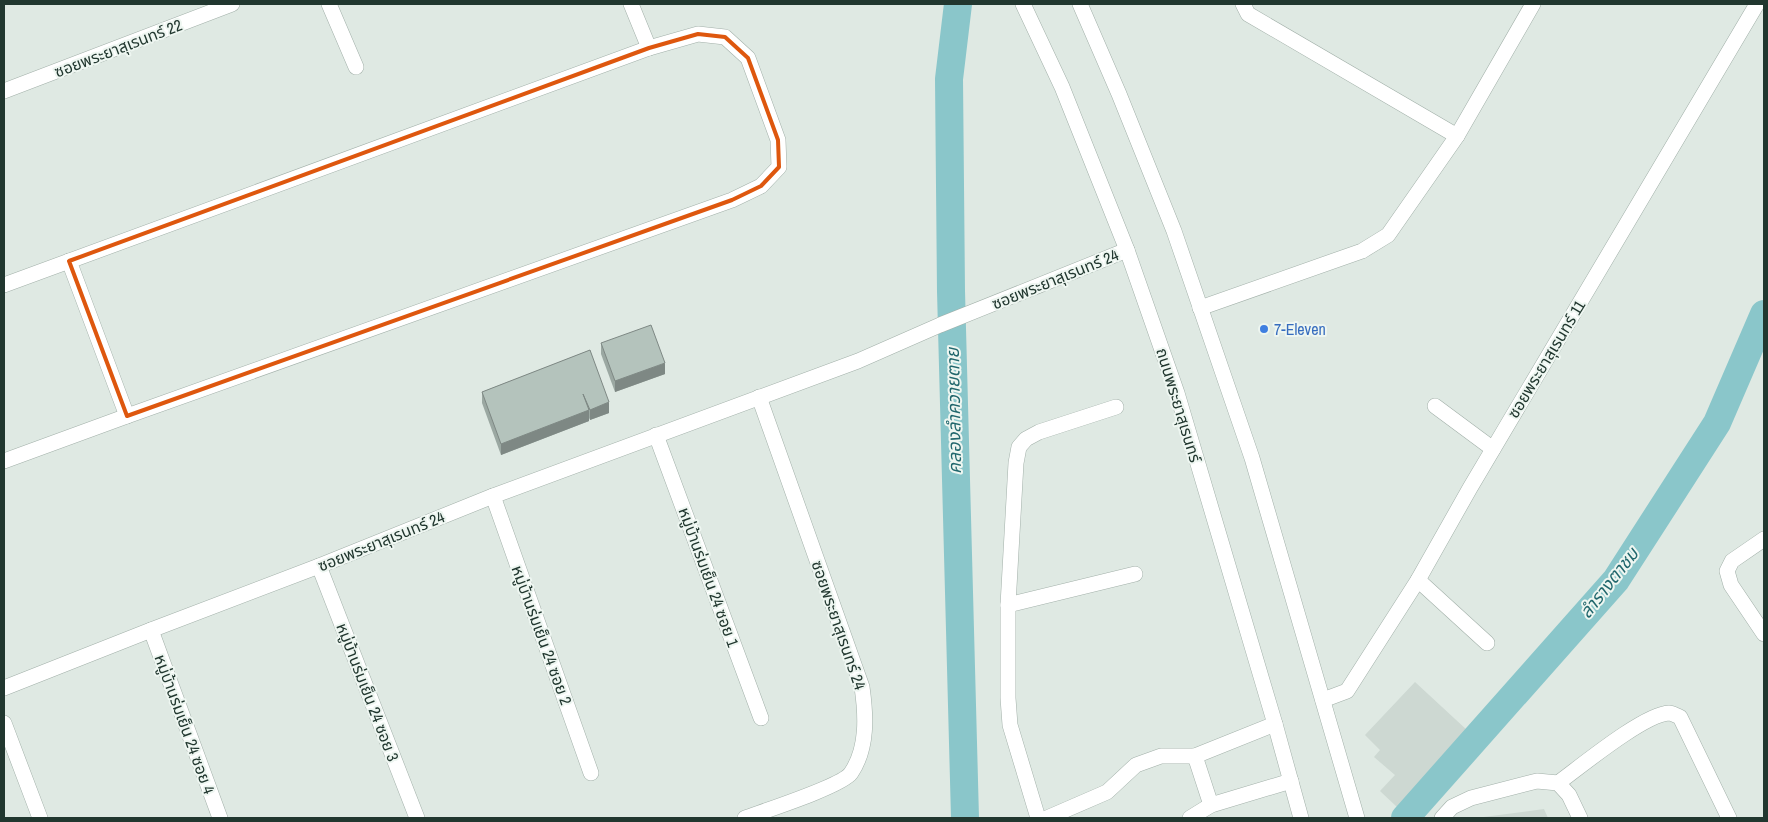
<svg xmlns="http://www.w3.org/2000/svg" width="1768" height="822" font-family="'Archivo Narrow','Noto Sans Thai',sans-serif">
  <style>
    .built { fill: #cdd8d2 }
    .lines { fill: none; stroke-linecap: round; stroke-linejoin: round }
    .canal { stroke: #8ac6ca; stroke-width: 28 }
    .minor-casing { stroke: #a2b0a9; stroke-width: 16 }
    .minor { stroke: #fff; stroke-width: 15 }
    .wall { fill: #9ba8a2 }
    .shaded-wall { fill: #7e8884 }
    .building { fill: #b4c3bc; stroke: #7e8884 }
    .marked { fill: none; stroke: #de570e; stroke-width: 4; stroke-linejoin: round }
    .shop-dot { fill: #3f7fe0; stroke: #eef6f1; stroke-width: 2 }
    .labels { text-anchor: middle; stroke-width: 4; stroke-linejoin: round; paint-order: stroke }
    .street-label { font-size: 16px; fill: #21372f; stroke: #eef6f1 }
    .shop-label { font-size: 16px; fill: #366cbe; stroke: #eef6f1; text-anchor: start }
    .water-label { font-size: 18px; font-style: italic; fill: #21676d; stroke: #eef6f1 }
  </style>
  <rect width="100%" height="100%" fill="#dfe9e3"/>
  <g class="built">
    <polygon points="1415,682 1468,731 1397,807 1380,791 1395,775 1374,757 1380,750 1365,735"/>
    <polygon points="1544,809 1548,818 1476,818"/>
  </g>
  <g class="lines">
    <g class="canal">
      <polyline points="958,4 949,79 951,291 965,818"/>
      <polyline points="1405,818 1616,580 1717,423 1764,314"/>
    </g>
    <g class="minor-casing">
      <g id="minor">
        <polyline points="329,4 356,67"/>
        <polyline points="631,4 649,48"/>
        <polyline points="1023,4 1062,87 1127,250 1177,393 1275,724 1301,818"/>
        <polyline points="1080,4 1119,94 1174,231 1252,458 1357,818"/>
        <polyline points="1243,4 1248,14 1457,136"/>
        <polyline points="4,91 232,4"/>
        <polyline points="69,261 127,416"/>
        <polyline points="4,285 649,48 698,34 725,37 748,58 778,140 779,167 761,186 732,200 127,416 4,461"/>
        <polyline points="1200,308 1362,251 1388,235 1457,136 1533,4"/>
        <polyline points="1435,406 1493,449"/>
        <polyline points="656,435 761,718"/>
        <polyline points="493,496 591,773"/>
        <polyline points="1764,539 1732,561 1727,571 1731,585 1764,634"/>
        <polyline points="319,566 417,818"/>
        <polyline points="1418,580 1487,643"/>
        <polyline points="1008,605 1135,574"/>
        <polyline points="151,630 220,818"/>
        <polyline points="4,688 151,630 319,566 493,496 858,361 940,325 1127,250"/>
        <polyline points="1323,700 1347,691 1418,580 1470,488 1757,4"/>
        <polyline points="4,723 40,818"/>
        <polyline points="1195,756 1211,805"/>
        <path d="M 1558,783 C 1580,767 1644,714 1669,713 C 1672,713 1677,716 1680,717 L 1729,818"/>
        <path d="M 745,818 C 764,811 842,786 851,773 C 868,748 866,715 862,687 L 759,397"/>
        <polyline points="1038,818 1010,725 1008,698 1008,605 1016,463 1019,447 1026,439 1039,432 1116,407"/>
        <polyline points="1047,818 1107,792 1136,765 1161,756 1195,756 1275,724"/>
        <polyline points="1190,818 1211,805 1291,781"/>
        <polyline points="1442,818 1452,807 1471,798 1537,781 1558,783 1569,795 1580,818"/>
      </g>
    </g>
    <use href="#minor" class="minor"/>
  </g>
  <g class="wall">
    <polygon points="601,343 665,374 615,392 601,354"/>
    <polygon points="590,350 609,413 590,420 589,418 589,421 501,455 482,403 482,392"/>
  </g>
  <g class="shaded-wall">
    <polygon points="665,363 665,374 615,392 615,381"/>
    <polygon points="609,402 609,413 590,420 590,410"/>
    <polygon points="589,410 589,421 501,455 501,444"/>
  </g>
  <g class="building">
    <polygon points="651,325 665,363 615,381 601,343"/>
    <polygon points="590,350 609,402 590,410 583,394 589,410 501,444 482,392"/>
  </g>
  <path class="marked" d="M 698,34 L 725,37 L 748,58 L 778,140 L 779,167 L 761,186 L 732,200 L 127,416 L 69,261 L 649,48 Z"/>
  <circle class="shop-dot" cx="1264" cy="329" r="5"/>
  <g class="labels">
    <g class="street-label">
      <text transform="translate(118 48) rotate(-21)" y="6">ซอยพระยาสุเรนทร์ 22</text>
      <text transform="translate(1055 279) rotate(-22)" y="6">ซอยพระยาสุเรนทร์ 24</text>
      <text transform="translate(1546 359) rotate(-59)" y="6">ซอยพระยาสุเรนทร์ 11</text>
      <text transform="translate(1179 405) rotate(73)" y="6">ถนนพระยาสุเรนทร์</text>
      <text transform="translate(381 541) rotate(-22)" y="6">ซอยพระยาสุเรนทร์ 24</text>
      <text transform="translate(709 577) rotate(70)" y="6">หมู่บ้านร่มเย็น 24 ซอย 1</text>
      <text transform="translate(839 625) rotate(71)" y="6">ซอยพระยาสุเรนทร์ 24</text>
      <text transform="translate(542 635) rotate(70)" y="6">หมู่บ้านร่มเย็น 24 ซอย 2</text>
      <text transform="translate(368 692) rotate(69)" y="6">หมู่บ้านร่มเย็น 24 ซอย 3</text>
      <text transform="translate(185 724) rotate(70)" y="6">หมู่บ้านร่มเย็น 24 ซอย 4</text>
    </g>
    <g class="shop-label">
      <text x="1274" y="335">7-Eleven</text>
    </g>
    <g class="water-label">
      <text transform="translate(954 411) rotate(-91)" y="6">คลองลำควายตาย</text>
      <text transform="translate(1609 583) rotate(-52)" y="6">ลำรางตาชม</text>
    </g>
  </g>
  <rect width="1768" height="822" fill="none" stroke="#21372f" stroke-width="10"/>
</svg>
